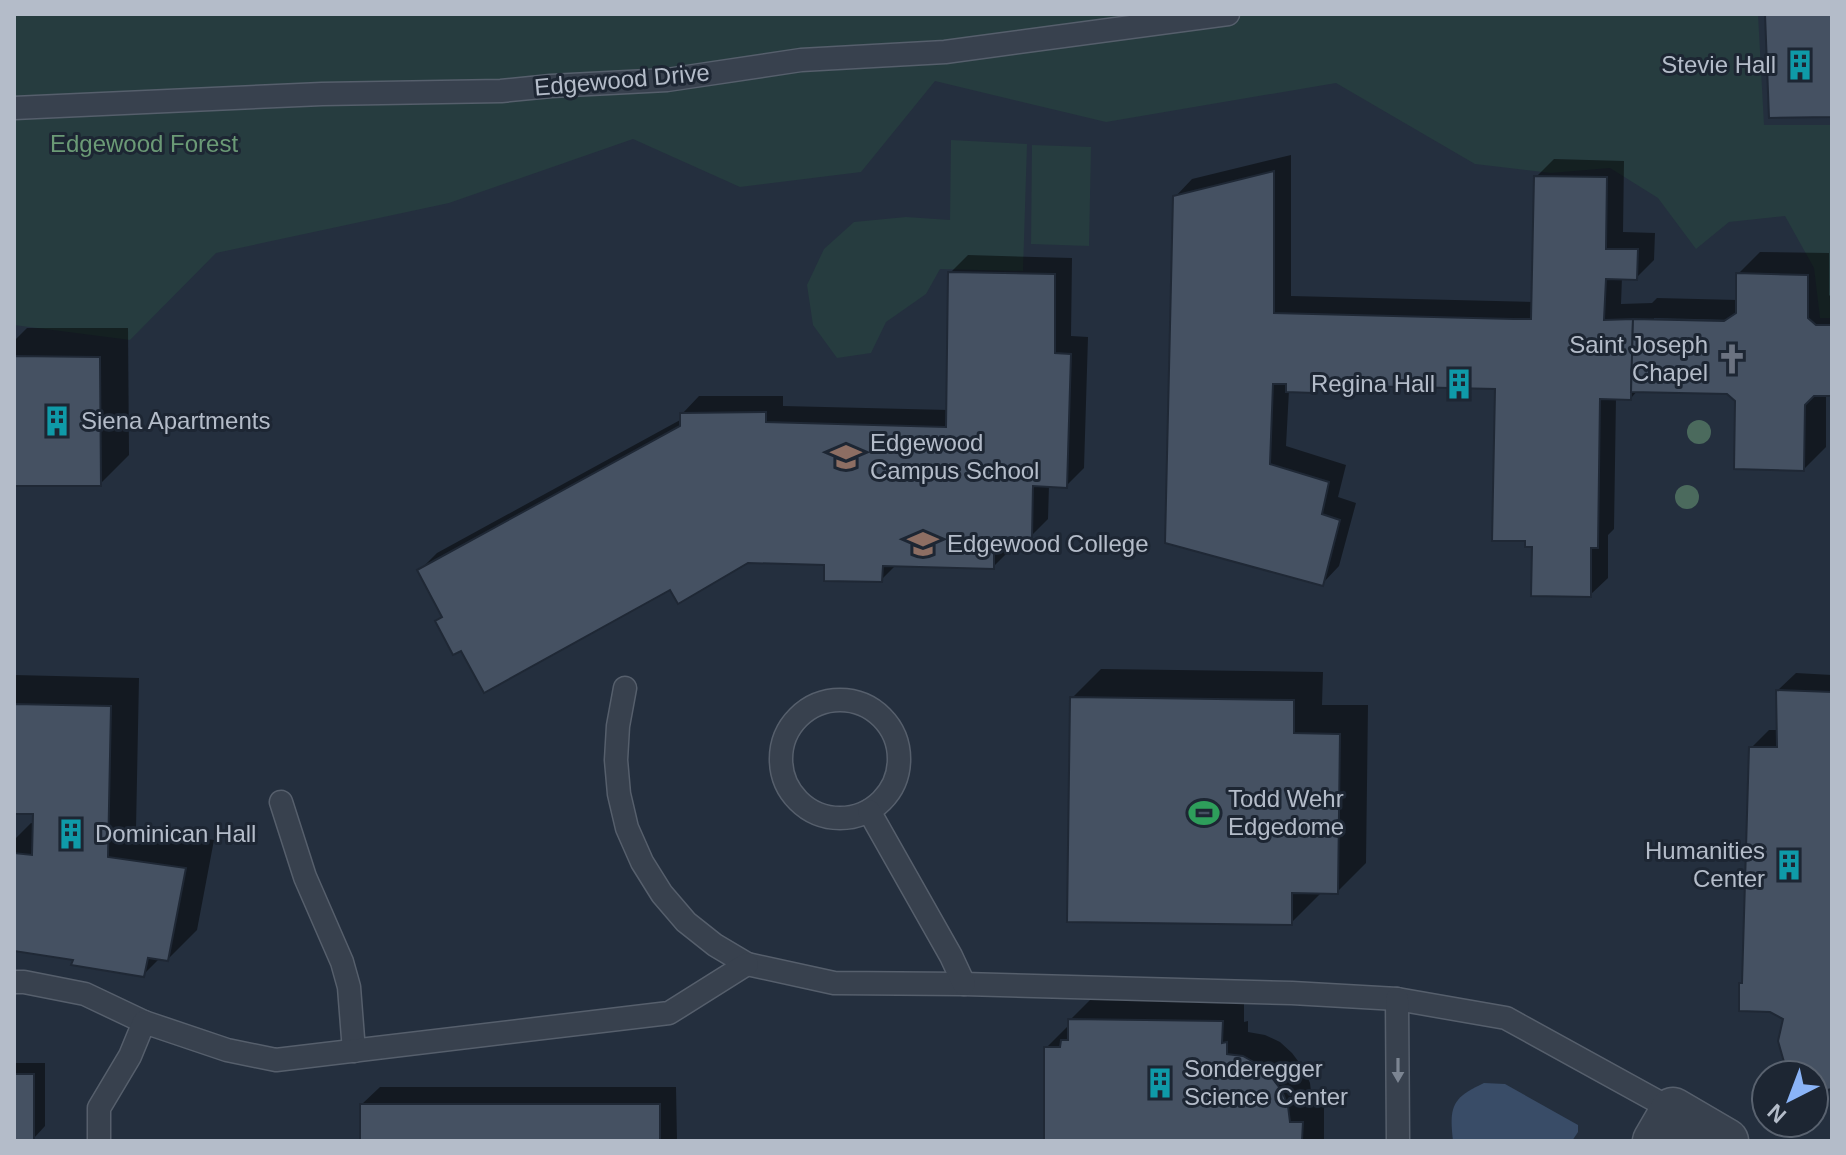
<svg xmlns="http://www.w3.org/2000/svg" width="1846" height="1155" font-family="Helvetica,sans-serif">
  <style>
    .green { fill: #263c3f }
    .water { fill: #394c67 }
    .shadow { fill: #0007; fill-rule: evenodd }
    .building { fill: #455162; stroke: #1f2835; stroke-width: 2 }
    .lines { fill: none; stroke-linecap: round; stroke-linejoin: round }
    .lane-casing { stroke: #565f6c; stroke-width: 25 }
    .street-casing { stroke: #565f6c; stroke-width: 47 }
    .lane { stroke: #38414e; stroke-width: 22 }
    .street { stroke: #38414e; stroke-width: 44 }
    .tree { fill: #4b6a5d }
    .oneway { fill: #7c8592 }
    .labels { text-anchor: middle; stroke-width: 6; stroke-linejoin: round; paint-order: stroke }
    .poi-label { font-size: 24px; fill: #b4bcc9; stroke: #1d2633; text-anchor: start }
    .street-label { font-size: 24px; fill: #b4bcc9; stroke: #1d2633 }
    .park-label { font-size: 24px; fill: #6b9a76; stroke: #1d2633 }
  </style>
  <rect width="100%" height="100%" fill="#242f3e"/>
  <g class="green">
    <polygon points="14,14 1758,14 1764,125 1832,125 1832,318 1820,318 1814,268 1785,216 1729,222 1696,249 1658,198 1610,168 1551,173 1475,164 1336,83 1106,122 935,81 861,172 740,187 633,139 449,203 216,253 130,340 14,325"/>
    <polygon points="951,140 1027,144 1023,271 940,269 926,294 886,322 871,353 837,358 813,325 807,285 824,249 854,222 906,217 950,220"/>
    <polygon points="1032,145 1091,147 1089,246 1031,244"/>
  </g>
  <path class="water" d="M 1484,1083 L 1505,1084 L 1578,1125 L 1578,1132 L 1572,1141 L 1453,1141 C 1449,1106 1452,1098 1484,1083 Z"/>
  <g class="shadow">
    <path d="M 1291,155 L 1291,296 L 1534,302 L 1536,177 L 1554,159 L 1624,161 L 1623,232 L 1655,233 L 1654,260 L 1636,278 L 1622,277 L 1621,304 L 1652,303 L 1657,298 L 1738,300 L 1738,274 L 1760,252 L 1829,253 L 1829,295 L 1832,298 L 1832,394 L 1826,394 L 1826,447 L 1804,469 L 1728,392 L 1638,390 L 1631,398 L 1616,397 L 1614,529 L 1608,535 L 1608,578 L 1590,595 L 1534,545 L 1497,387 L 1320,383 L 1313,391 L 1289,390 L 1286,446 L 1346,465 L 1338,497 L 1356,503 L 1339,566 L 1322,584 L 1167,542 L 1175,197 L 1192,179 ZM 1654,318 L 1734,320 L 1734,324 L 1654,322 Z"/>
    <polygon points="968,255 1072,258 1071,336 1088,337 1084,468 1066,486 1049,485 1048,519 1031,536 1011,536 1011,549 993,567 897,564 881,580 827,563 747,561 670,588 444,616 420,570 437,553 682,419 682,414 699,396 783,396 783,406 949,410 950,273"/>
    <polygon points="27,328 128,328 129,455 100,484 14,484 14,341"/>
    <polygon points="1101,669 1323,672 1322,705 1368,705 1366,863 1337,892 1320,892 1320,894 1291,923 1072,698"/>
    <polygon points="1796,673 1832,675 1832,1087 1814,1086 1814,1075 1797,1075 1785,1018 1741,984 1744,981 1751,748 1769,730 1778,730 1778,690"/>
    <polygon points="14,675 139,678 136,829 214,840 197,930 168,959 160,958 143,975 75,958 14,949 14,840 31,823 35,824 35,812 14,812"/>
    <polygon points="1092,998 1244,1000 1244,1022 1248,1021 1248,1032 1265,1035 1280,1042 1292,1053 1304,1069 1310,1083 1312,1100 1324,1100 1324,1141 1045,1141 1046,1048 1068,1026 1070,1020"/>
    <polygon points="14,1063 45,1063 45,1126 34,1138 14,1138"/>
    <polygon points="380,1087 676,1087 677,1141 362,1141 362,1104"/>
  </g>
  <g class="building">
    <polygon points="1765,14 1832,14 1832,117 1769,118"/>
    <polygon points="1274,171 1274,313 1514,319 1531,319 1534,176 1607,177 1606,249 1638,249 1637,280 1606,279 1604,320 1633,319 1631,400 1600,399 1598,548 1591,548 1591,597 1531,596 1532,547 1525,547 1525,541 1492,541 1495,389 1314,385 1314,393 1286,392 1286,384 1273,384 1270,464 1329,482 1322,514 1340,520 1323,586 1165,543 1173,196"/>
    <polygon points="948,272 1055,274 1055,353 1071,354 1067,488 1033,486 1032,539 994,537 994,569 883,566 882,582 824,581 824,565 748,563 678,604 670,590 484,693 461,651 453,655 435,621 442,617 417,570 680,426 680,413 766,412 766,422 946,427"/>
    <polygon points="1736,273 1808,275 1808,318 1816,325 1832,325 1832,396 1814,396 1805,405 1804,471 1734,469 1735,401 1727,394 1631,392 1633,319 1724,321 1736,313"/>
    <polygon points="14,356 100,357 101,486 14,486"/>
    <polygon points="1776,690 1832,692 1832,1089 1822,1091 1814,1088 1814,1075 1794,1075 1784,1062 1778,1041 1783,1019 1770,1012 1739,1011 1739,983 1742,983 1749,747 1777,747"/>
    <polygon points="1070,697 1294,700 1294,733 1340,734 1338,894 1292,893 1292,925 1067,922"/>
    <polygon points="14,704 111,706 108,857 186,868 168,961 148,958 144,977 71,965 73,960 14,951 14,853 32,855 33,814 14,814"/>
    <polygon points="1068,1019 1223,1021 1222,1043 1227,1042 1227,1054 1243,1056 1257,1064 1270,1075 1282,1091 1288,1106 1290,1122 1303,1122 1302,1141 1044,1141 1044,1047 1060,1047 1061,1040 1068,1040"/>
    <rect x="14" y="1074" width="20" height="66"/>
    <rect x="360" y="1104" width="300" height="37"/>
  </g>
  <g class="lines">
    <g class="lane-casing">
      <g id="lane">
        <polyline points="14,108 322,94 501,91 551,86 667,80 801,60 945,52 1228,14"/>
        <polyline points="625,688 618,726 616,760 619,794 627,828 642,862 662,894 686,922 715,945 747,964 834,983 964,984 1292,993 1397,999 1506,1018 1673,1110"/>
        <circle cx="840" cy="759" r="59"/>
        <polyline points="281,802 305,877 342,962 349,987 354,1051"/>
        <polyline points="869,811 951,956 964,984"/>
        <polyline points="14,982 24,982 85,994 144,1022"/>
        <polyline points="1397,999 1398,1141"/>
        <polyline points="99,1141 99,1108 130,1056 144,1022 227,1050 276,1060 669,1013 747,964"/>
      </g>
    </g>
    <g class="street-casing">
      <polyline id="street" points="1655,1141 1673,1110 1726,1141"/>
    </g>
    <use href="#lane" class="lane"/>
    <use href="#street" class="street"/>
  </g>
  <g class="tree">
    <circle cx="1699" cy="432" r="12"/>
    <circle cx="1687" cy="497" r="12"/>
  </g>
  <defs><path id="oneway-solid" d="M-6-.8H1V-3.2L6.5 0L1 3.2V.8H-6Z" transform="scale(2)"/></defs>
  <use class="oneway" href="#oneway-solid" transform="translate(1398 1070) rotate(90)"/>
  <defs>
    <g id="building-bare" transform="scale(2.4)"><path d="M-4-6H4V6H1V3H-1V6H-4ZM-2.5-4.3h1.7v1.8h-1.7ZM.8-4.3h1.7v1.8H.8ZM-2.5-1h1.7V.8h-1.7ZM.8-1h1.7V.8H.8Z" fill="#0f9aa8" stroke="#1d2633" stroke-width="2.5" paint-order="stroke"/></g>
    <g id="church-bare" transform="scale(2.4)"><path d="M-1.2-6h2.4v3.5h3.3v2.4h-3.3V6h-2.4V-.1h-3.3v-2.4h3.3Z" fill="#6b7280" stroke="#1d2633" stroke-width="2.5" paint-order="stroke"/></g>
    <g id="school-bare" transform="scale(2.4)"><path d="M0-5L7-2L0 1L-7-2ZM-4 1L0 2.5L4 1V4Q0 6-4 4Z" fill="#8d6e63" stroke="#1d2633" stroke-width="2.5" paint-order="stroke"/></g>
    <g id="university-bare" transform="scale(2.4)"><path d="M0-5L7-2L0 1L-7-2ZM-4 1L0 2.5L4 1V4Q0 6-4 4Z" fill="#8d6e63" stroke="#1d2633" stroke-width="2.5" paint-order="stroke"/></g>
    <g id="stadium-bare" transform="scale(2.4)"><path d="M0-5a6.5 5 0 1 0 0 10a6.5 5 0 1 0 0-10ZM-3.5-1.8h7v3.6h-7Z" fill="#2e9e5b" stroke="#1d2633" stroke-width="2.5" paint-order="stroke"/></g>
  </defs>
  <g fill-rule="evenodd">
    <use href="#building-bare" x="1800" y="65"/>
    <use href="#church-bare" x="1732" y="359"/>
    <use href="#building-bare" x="1459" y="384"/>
    <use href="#building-bare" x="57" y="421"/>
    <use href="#school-bare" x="846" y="457"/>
    <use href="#university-bare" x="923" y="544"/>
    <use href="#stadium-bare" x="1204" y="813"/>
    <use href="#building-bare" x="71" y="834"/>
    <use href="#building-bare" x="1789" y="865"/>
    <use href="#building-bare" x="1160" y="1083"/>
  </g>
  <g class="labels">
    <g class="poi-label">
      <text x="1776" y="73" text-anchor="end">Stevie Hall</text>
      <text x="1708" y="353" text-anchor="end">Saint Joseph<tspan x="1708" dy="28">Chapel</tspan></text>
      <text x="1435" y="392" text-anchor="end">Regina Hall</text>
      <text x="81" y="429">Siena Apartments</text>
      <text x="870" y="451">Edgewood<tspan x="870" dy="28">Campus School</tspan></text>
      <text x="947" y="552">Edgewood College</text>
      <text x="1228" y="807">Todd Wehr<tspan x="1228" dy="28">Edgedome</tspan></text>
      <text x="95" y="842">Dominican Hall</text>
      <text x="1765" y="859" text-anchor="end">Humanities<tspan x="1765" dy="28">Center</tspan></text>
      <text x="1184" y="1077">Sonderegger<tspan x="1184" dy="28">Science Center</tspan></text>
    </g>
    <g class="street-label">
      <text transform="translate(622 80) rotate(-5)" y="8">Edgewood Drive</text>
    </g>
    <g class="park-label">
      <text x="144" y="152">Edgewood Forest</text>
    </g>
  </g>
  <rect width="1846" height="1155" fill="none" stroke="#b4bcc9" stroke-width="32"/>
  <g transform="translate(1790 1099) rotate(222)"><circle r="38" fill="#1d2633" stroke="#59626f" stroke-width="2"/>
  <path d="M0-6L14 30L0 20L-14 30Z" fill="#8ab4f8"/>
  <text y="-12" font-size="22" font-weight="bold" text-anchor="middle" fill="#b4bcc9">N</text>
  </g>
</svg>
